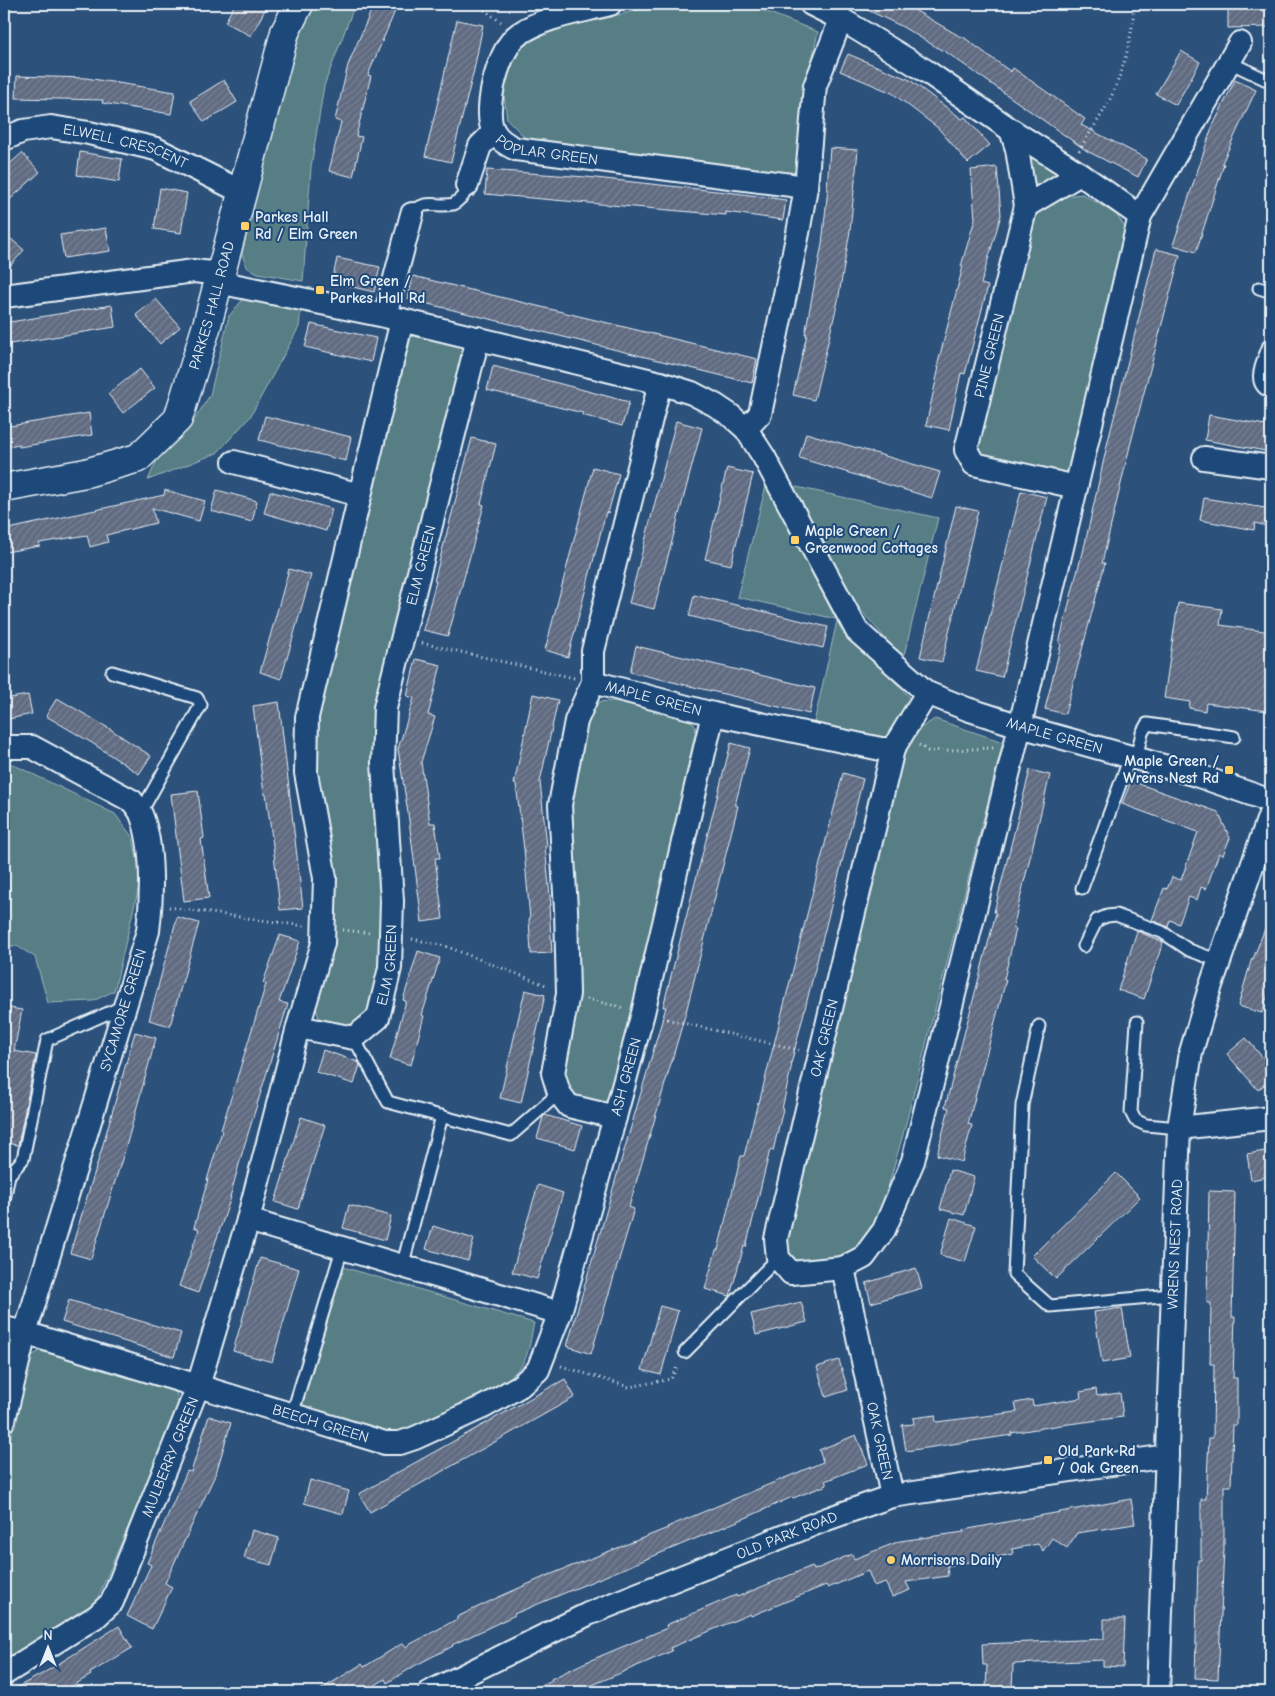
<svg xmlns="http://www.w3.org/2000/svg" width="1275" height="1696" font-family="'Comic Neue',sans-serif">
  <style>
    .grass { fill: #577e84; stroke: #a0b8be }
    .building { fill: url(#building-hatch); stroke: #e8f1f8 }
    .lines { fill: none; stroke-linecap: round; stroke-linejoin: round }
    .service-casing { stroke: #e8f1f8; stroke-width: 15 }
    .minor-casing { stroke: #e8f1f8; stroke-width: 26 }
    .tertiary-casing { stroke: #e8f1f8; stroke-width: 31 }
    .path { stroke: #e8f1f8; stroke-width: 3; stroke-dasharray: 1 4; stroke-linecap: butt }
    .service { stroke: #1f4a7a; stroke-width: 11 }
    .minor { stroke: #1f4a7a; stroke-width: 22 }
    .tertiary { stroke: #1f4a7a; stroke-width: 28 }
    .poi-dot { fill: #ffd166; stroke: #1f4a7a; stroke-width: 2 }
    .labels { text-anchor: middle; stroke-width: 4; stroke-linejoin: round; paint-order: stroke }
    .street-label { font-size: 15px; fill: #e8f1f8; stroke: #1f4a7a }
    .poi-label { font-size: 15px; font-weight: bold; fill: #e8f1f8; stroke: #1f4a7a; text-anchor: start }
  </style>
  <defs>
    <pattern id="building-hatch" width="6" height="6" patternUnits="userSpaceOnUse" patternTransform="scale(1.25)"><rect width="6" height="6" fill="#616b81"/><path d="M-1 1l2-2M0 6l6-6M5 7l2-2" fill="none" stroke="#788194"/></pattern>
  </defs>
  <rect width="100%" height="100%" fill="#2c517b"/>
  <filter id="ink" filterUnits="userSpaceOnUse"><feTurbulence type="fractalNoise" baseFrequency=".02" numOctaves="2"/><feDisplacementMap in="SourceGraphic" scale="10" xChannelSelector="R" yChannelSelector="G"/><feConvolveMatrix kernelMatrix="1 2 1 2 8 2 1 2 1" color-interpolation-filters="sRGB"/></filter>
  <g filter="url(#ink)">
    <g class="grass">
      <polygon points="313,4 355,4 324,86 311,167 303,281 258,273 246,267 242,253 271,131 299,31"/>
      <polygon points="664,4 747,4 818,32 808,79 799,172 777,173 533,146 507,119 502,80 512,55 541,33"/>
      <polygon points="1025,143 1067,176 1033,192"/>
      <polygon points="1082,194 1116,214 1129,233 1068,476 1055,477 974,452 1030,219 1057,197"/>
      <polygon points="245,297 301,307 299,327 250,417 217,453 148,480 157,460 188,430 210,395 229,316"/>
      <path d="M 412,333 L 465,347 L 389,648 L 373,725 L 372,796 L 382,856 L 387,933 L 371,1015 C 349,1031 343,1028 319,1018 L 315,1005 L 315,721 Z"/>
      <polygon points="766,486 836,619 737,597"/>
      <polygon points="792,486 938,518 903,659 848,595"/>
      <polygon points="837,621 910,698 904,721 885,745 813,727"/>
      <polygon points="614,701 692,720 696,729 657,908 606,1109 576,1102 562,1076 570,806 580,731 595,702"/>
      <polygon points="935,719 1003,742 904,1131 877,1226 847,1259 805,1266 789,1259 783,1244 896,765 917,730"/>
      <polygon points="10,763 115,814 133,838 141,878 114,991 93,1001 48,1003 35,957 17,946 4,946 4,764"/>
      <path d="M 343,1267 L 534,1323 C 531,1335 530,1350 524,1361 C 508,1391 431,1422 400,1438 L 298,1407 Z"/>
      <polygon points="43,1349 176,1390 179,1409 95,1604 4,1661 4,1465 30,1357"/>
    </g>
    <g class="building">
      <polygon points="235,4 268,4 251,36 225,22"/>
      <polygon points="374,4 398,4 368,75 371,76 356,136 362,137 353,177 329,171 341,122 335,120 348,65"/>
      <polygon points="855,4 904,4 961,37 962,36 1011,72 1013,68 1085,119 1081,125 1147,159 1138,177 1087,151 943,50 943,51 901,26"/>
      <polygon points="1228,4 1271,4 1271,27 1228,28"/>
      <polygon points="457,20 483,25 474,70 451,162 425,156"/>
      <polygon points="1181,51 1200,62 1176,105 1156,94"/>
      <polygon points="848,54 910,80 962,119 965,117 990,145 968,163 938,128 892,93 840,71"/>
      <polygon points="17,76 86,78 175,92 171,114 102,103 103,100 16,98"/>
      <polygon points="224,80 237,102 204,122 190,101"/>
      <polygon points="1235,80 1256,90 1222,163 1224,164 1196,252 1173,245 1211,130"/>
      <polygon points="830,148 858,150 850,231 838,301 814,400 793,395 807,334 805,334 822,244 828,188 827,188"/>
      <polygon points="80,152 122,159 119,182 77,175"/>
      <polygon points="22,153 40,172 4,205 4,169"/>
      <polygon points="997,167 1001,215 981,284 988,286 965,374 961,373 949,430 926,425 939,367 937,367 963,266 961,266 975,219 971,170"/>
      <polygon points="487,170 586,177 735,193 786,200 783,220 726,212 726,215 485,194"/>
      <polygon points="160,188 187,193 181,233 154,229"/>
      <polygon points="106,228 110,251 64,258 60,235"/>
      <polygon points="4,233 24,250 4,273"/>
      <polygon points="1156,249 1180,255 1130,446 1102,563 1105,563 1065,714 1045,709 1061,644 1059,643 1081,557 1082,557 1108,441"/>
      <polygon points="337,258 380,267 374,292 332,282"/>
      <polygon points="413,276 757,359 752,383 408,299"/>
      <polygon points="156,299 180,327 160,344 136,315"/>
      <polygon points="112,305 115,327 4,345 4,323"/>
      <polygon points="311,324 376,338 371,362 305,347"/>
      <polygon points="493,366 629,402 622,426 582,415 583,413 487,390"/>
      <polygon points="140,369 155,388 123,413 108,394"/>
      <polygon points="89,413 92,435 19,447 19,444 4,447 4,427"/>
      <polygon points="1209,415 1271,426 1271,452 1205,440"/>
      <polygon points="265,416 351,437 346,461 259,440"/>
      <polygon points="676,421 702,428 654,609 629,603"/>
      <polygon points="806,433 940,472 932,498 799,458"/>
      <polygon points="472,438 496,444 481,504 484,505 448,636 423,630 436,581 434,581"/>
      <polygon points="593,467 619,474 608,513 606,512 568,657 545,650"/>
      <polygon points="727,468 753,474 731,565 705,559"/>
      <polygon points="165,490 205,501 199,521 152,508 156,523 106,535 108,542 90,547 87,535 39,543 40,546 6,552 4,530 164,495"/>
      <polygon points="217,490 257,501 252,522 211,511"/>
      <polygon points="270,491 332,509 326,531 264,513"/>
      <polygon points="1021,491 1047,497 1002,677 976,671"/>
      <polygon points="1204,498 1271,509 1271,527 1255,523 1254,530 1200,520"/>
      <polygon points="956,506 978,511 942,662 920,657"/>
      <polygon points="289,569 311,575 281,679 260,672"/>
      <polygon points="694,595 828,627 823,648 689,616"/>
      <polygon points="1178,603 1222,609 1220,625 1271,632 1271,684 1268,711 1206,703 1205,711 1189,708 1190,702 1164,698"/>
      <polygon points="636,646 815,688 809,714 630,672"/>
      <polygon points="416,659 441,665 428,715 435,717 421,762 430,823 435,823 440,858 435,858 443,919 422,922 408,813 398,749 414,698 407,696"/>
      <polygon points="533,694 558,700 540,782 547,846 545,846 551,906 549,906 552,953 531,954 529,919 530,919 524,849 516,784 514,784"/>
      <polygon points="28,695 32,714 4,720 4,699"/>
      <polygon points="57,698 110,729 151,756 139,774 92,743 46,716"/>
      <polygon points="279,702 303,908 280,910 274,853 266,794 264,794 253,706"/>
      <polygon points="731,743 750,748 735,805 738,806 686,1012 629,1207 634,1209 591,1354 567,1346 666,1007 663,1007"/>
      <polygon points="1030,770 1050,775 1013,928 1016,929 1004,979 1006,980 968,1124 972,1125 962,1162 937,1155 949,1108 945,1107 996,913 994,912"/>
      <polygon points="843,773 863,779 791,1064 792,1064 782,1109 783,1109 773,1151 770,1150 746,1247 744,1246 730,1296 705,1289 716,1250 718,1250 741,1156 744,1156 758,1102 759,1103"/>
      <polygon points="1131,781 1218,812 1230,838 1223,855 1219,853 1206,889 1201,887 1197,900 1189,897 1179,924 1170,920 1168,927 1152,920 1164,888 1167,889 1172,877 1181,880 1198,832 1122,804"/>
      <polygon points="198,791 204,838 201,839 209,898 184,901 171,794"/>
      <polygon points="1270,916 1271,916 1271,984 1262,1013 1238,1006 1252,958 1253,959"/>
      <polygon points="177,917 199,923 170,1026 149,1020"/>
      <polygon points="1137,931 1163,942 1144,999 1118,990"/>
      <polygon points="280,935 300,941 279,1002 288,1004 243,1150 230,1197 231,1197 198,1293 179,1286 199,1229 194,1227 208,1180 207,1180 222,1131 221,1130 266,984 263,983"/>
      <polygon points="418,951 440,958 422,1015 424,1016 411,1065 390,1059 406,1001 403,1000"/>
      <polygon points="525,990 545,995 521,1103 500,1098"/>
      <polygon points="4,1007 22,1010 14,1051 36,1055 18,1145 4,1143"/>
      <polygon points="135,1032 156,1038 127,1143 91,1259 70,1253 102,1148"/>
      <polygon points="1246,1038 1271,1067 1271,1079 1258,1090 1227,1054"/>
      <polygon points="323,1050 358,1062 360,1065 354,1084 316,1072"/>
      <polygon points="545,1115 582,1126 575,1149 537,1138 543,1117"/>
      <polygon points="301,1117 325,1125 298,1209 275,1202"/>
      <polygon points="1271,1150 1271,1176 1251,1180 1247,1154"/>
      <polygon points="950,1170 974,1177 964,1215 940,1209"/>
      <polygon points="1116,1173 1140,1197 1056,1279 1032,1256"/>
      <polygon points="538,1185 563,1193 537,1279 512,1272"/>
      <polygon points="1209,1191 1235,1192 1232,1317 1235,1317 1233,1378 1237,1378 1237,1425 1233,1425 1231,1486 1224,1486 1224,1549 1218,1679 1195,1678 1198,1560 1201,1560 1201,1499 1206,1499 1209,1438 1213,1438 1214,1364 1210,1364 1211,1303 1207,1303"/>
      <polygon points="349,1205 391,1216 385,1240 343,1228"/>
      <polygon points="951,1218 976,1226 965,1262 940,1255"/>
      <polygon points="433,1226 474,1239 468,1261 426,1249"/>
      <polygon points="260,1258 299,1269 272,1362 233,1351"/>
      <polygon points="916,1268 922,1288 871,1303 866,1283"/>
      <polygon points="69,1300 181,1333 174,1357 62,1322"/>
      <polygon points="801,1302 807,1322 756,1335 751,1314"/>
      <polygon points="660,1306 678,1311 661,1375 642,1370"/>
      <polygon points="1122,1308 1130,1358 1102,1363 1094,1312"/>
      <polygon points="839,1360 848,1390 826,1397 817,1367"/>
      <polygon points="565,1379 575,1397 370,1512 359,1494"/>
      <polygon points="1096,1389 1097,1396 1120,1393 1123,1417 1061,1425 1011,1433 1012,1435 906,1451 902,1425 914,1424 913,1418 935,1415 936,1422 1017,1412 1015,1403 1032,1400 1033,1406 1064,1401 1081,1398 1080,1392"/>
      <polygon points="209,1416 231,1423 216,1473 165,1583 172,1587 152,1629 127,1616 151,1565 147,1563 187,1471 191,1472"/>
      <polygon points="856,1435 868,1464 825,1481 827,1485 793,1498 792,1497 750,1516 514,1614 515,1615 452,1645 453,1646 416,1665 387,1683 385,1679 364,1692 317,1692 362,1664 364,1667 403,1643 405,1647 448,1624 457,1619 457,1617 499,1597 544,1577 668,1528 667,1527 823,1462 819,1450"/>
      <polygon points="310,1480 349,1491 343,1514 304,1503"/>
      <polygon points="1131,1499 1135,1524 1077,1533 1067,1548 1052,1538 1043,1551 1038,1544 1012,1549 1013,1554 947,1566 948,1576 906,1582 910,1590 892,1597 885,1582 874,1586 868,1571 828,1588 826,1585 751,1616 750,1614 670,1648 672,1651 576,1692 528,1692 552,1680 551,1679 584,1663 667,1628 666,1625 736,1595 737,1597 812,1566 814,1570 852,1554 854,1559 900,1541 964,1532 963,1530"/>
      <polygon points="252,1530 279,1538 271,1565 244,1558"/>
      <polygon points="1104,1619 1125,1619 1123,1667 1103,1666 1103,1660 1013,1664 1012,1692 986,1692 987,1665 983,1665 982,1644 1104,1639"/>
      <polygon points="119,1626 132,1648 90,1673 91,1675 62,1692 8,1692 42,1674"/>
    </g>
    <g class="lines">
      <g class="service-casing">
        <g id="service">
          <polyline points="1229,62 1271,82"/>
          <path d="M 412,214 C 424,198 437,208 454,204 L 463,196 L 467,185"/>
          <polyline points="1259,288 1271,292"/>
          <path d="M 1269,345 C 1263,362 1250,384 1271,392"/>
          <polyline points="112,672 197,698 201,705 141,812"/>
          <polyline points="1136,758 1142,733 1147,724 1234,737"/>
          <polyline points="1082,888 1130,757"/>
          <polyline points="1084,946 1097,920 1107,916 1116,915 1162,932 1189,950 1219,961"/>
          <polyline points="1137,1022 1131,1112 1135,1120 1146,1125 1179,1128"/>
          <polyline points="1039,1026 1022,1105 1014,1274 1050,1306 1172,1295"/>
          <polyline points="354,1038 388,1102 511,1135 559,1093"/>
          <polyline points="4,1200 9,1175 23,1159 47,1040 124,1006"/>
          <polyline points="402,1267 442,1116"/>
          <polyline points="685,1352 778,1258"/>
          <polyline points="292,1415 342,1249"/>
        </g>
      </g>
      <g class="minor-casing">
        <g id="minor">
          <path id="s1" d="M 610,4 C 581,12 545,16 519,34 C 499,47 483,109 493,130 C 498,140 507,145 516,149 L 806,187"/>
          <polyline points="841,19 926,71 1011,130 1080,174"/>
          <polyline points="1011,130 1017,149 1026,206"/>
          <path id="s2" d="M 4,139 L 23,131 L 51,127 L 89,133 L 156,149 L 242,192"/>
          <polyline points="467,185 480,146 494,132"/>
          <path id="s3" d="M 218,282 L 385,316 L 660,383 L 692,393 L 715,405 L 730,415 L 746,429 L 764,457 L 857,631 L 927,693 L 967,709 L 1020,726 L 1196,775 L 1271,801"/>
          <polyline points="4,296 194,271 220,274"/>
          <polyline points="385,316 412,214"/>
          <path id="s4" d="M 402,320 L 307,717 L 306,773 L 325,878 L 323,943 L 298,1027 L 354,1038 L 378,1018 L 390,968 L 392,901 L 383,763 L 385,708 L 478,338"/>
          <path id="s5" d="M 660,383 L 593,651 L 593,682 L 713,714 L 881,749 L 893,749 L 927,693"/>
          <polyline points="746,429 760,414 798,233 806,187 815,86 841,19 811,4"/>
          <polyline points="1204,458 1271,467"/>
          <polyline points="234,462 360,495"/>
          <path id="s6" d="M 1076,487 L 974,464 L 966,450 L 1026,206 L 1080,174 L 1140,216"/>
          <path id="s7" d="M 593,682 L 576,721 L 560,805 L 566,910 L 568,994 L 553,1073 L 559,1093 L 569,1106 L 615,1117 L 643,1013 L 713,714"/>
          <path d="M 4,747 L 32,747 L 132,801 C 135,805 139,809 141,814 C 154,846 152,898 148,931 L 25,1333 L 4,1328"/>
          <path id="s8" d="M 298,1027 L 248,1220 L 198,1386 L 385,1443 L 400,1443 L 415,1438 L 485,1406 L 520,1386 L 538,1370 L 560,1313 L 615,1117"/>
          <polyline points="1179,1128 1271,1118"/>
          <polyline points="248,1220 560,1313"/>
          <path id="s9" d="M 843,1268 L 791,1273 L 778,1258 L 776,1239 L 893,749"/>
          <polyline points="4,1420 25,1333 198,1386 112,1602 97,1616 4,1674"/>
          <polyline points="892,1496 843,1268 864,1257 884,1230 913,1161 1020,726 1140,216 1240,43"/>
          <path id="s10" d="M 430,1692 L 588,1614 L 827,1519 L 892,1496 L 1167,1456"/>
          <path id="s11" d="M 1158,1692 L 1179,1128 L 1191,1052 L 1209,991 L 1271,811"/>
        </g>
      </g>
      <g class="tertiary-casing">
        <g id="tertiary">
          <path id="s12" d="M 4,488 L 86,473 L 138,458 L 178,419 L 207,325 L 285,32 L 299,4"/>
        </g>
      </g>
      <g class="path">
        <polyline points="476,4 501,22"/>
        <path d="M 1079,151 C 1089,133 1102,116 1111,97 C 1124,69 1133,35 1134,4"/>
        <polyline points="422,643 574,678"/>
        <polyline points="919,745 928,751 994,748"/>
        <polyline points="169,907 304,926"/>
        <polyline points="343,930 371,933"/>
        <polyline points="412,939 445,946 548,986"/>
        <polyline points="587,999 624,1008"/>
        <polyline points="662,1018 799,1050"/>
        <polyline points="561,1366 629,1387 671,1379 678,1365"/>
      </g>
      <use href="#service" class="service"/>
      <use href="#minor" class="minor"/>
      <use href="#tertiary" class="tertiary"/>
    </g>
  </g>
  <g class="poi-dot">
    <rect x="240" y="221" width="10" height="10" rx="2.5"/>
    <rect x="315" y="285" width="10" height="10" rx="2.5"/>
    <rect x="790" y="535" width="10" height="10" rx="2.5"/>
    <rect x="1224" y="765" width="10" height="10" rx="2.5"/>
    <rect x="1043" y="1455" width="10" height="10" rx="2.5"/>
    <circle cx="891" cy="1560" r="5"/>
  </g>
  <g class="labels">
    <g class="street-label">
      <text dy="5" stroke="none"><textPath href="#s1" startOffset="261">POPLAR GREEN</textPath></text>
      <text dy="5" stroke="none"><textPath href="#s2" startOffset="126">ELWELL CRESCENT</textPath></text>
      <text dy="5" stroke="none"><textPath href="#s12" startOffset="312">PARKES HALL ROAD</textPath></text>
      <text dy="5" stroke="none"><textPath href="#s6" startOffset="218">PINE GREEN</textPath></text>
      <text dy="5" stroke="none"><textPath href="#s4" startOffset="1271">ELM GREEN</textPath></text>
      <text dy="5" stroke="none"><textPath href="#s5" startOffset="370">MAPLE GREEN</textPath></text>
      <text dy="5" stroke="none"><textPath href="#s3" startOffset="1011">MAPLE GREEN</textPath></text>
      <text dy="5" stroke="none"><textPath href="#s4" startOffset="866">ELM GREEN</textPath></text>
      <text transform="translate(123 1010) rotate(-73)" y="5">SYCAMORE GREEN</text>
      <text dy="5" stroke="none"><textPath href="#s9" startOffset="298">OAK GREEN</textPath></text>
      <text dy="5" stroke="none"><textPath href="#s7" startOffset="524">ASH GREEN</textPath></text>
      <text dy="5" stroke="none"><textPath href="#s11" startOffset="448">WRENS NEST ROAD</textPath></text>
      <text dy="5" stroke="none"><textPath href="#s8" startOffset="501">BEECH GREEN</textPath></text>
      <text transform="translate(880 1441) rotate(78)" y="5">OAK GREEN</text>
      <text transform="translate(170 1457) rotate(-68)" y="5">MULBERRY GREEN</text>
      <text dy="5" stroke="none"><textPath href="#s10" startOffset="390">OLD PARK ROAD</textPath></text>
    </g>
    <g class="poi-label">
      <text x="255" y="222">Parkes Hall<tspan x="255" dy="17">Rd / Elm Green</tspan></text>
      <text x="330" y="286">Elm Green /<tspan x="330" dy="17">Parkes Hall Rd</tspan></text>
      <text x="805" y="536">Maple Green /<tspan x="805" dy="17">Greenwood Cottages</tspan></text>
      <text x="1219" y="766" text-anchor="end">Maple Green /<tspan x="1219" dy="17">Wrens Nest Rd</tspan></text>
      <text x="1058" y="1456">Old Park Rd<tspan x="1058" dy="17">/ Oak Green</tspan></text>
      <text x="901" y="1565">Morrisons Daily</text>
    </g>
  </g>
  <rect width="1275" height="1696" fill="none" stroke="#1f4a7a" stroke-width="20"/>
  <rect x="10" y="10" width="1255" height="1676" fill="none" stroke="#e8f1f8" stroke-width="2" filter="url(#ink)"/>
  <g transform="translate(48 1648)" stroke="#1f4a7a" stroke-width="4" paint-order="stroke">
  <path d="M0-4L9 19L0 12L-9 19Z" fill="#e8f1f8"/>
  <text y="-8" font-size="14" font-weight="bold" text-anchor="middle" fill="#e8f1f8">N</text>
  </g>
</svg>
